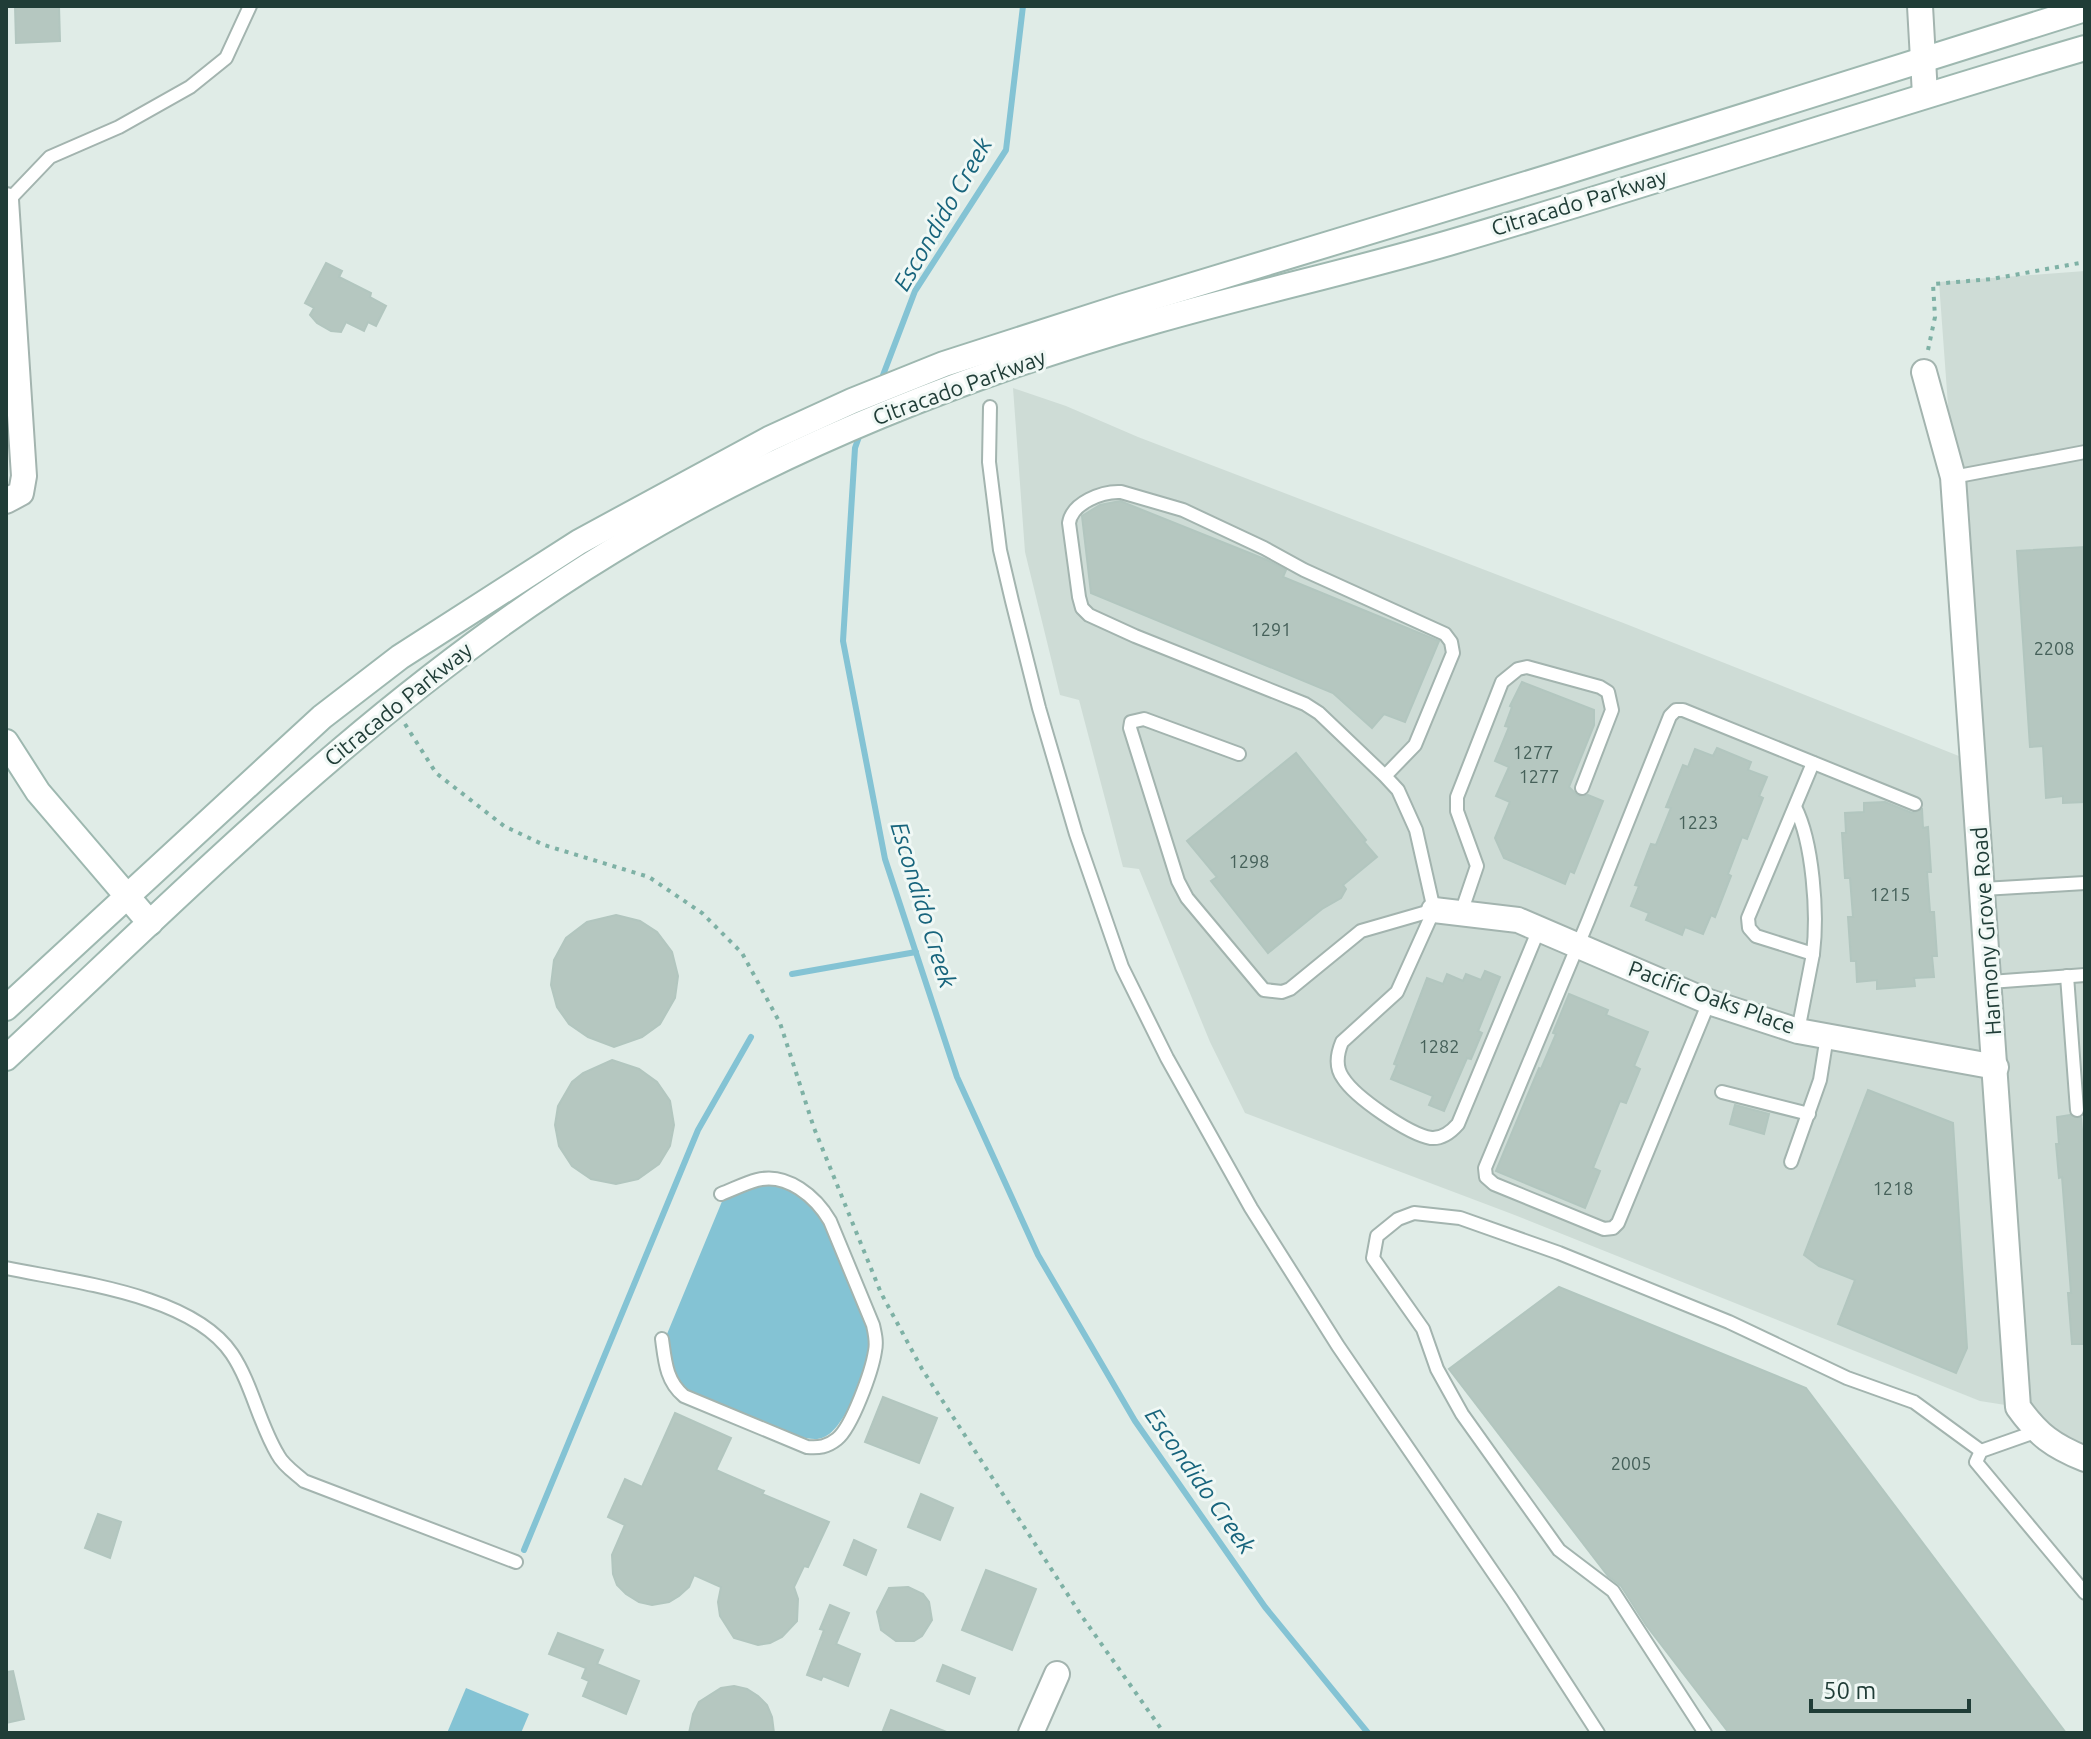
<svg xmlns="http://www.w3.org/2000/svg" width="2091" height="1739" font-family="Ubuntu,sans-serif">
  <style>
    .built { fill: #cedcd6 }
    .water { fill: #84c3d4 }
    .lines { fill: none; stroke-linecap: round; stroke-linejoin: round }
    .stream { stroke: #84c3d4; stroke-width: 6 }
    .building { fill: #b5c7c0; stroke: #b2c6bf; stroke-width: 2 }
    .service-casing { stroke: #a3b4af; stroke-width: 16 }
    .minor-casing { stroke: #a3b4af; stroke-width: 28 }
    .tertiary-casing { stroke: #a3b4af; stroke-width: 28 }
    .secondary-casing { stroke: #9eb8b0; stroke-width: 28 }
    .path { stroke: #7eb1a5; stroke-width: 4; stroke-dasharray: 4 6; stroke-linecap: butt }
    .service { stroke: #fff; stroke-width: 12 }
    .minor { stroke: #fff; stroke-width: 24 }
    .tertiary { stroke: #fff; stroke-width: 24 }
    .secondary { stroke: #fff; stroke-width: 24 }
    .labels { text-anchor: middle; stroke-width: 6; stroke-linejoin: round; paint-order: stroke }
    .number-label { font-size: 18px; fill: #456059 }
    .street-label { font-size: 22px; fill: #203d37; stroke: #f0f8f5 }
    .water-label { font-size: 24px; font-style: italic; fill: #17647c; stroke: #f0f8f5 }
  </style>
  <rect width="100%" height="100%" fill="#e0ece7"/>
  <polygon class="built" points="2085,271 2085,1459 2018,1407 1980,1401 1512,1214 1245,1113 1210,1042 1139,869 1123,867 1079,700 1060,695 1025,552 1013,388 1066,406 1138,437 1626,624 1974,762 1939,282"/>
  <g class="water">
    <path d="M 755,1183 C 784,1185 796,1186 817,1208 L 870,1329 C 871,1335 873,1343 872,1348 C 868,1369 844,1430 824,1437 C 816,1441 808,1438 799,1437 C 776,1427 684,1395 674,1378 C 668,1365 666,1348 667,1334 L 723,1199 Z"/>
    <polygon points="466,1688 529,1714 521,1733 447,1733"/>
  </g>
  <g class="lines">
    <g class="stream">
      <polyline points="880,383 915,291 1006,150 1023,6"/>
      <polyline points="861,431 855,448 843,641 885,859 957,1077 1038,1255 1135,1421 1265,1607 1368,1733"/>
      <polyline points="792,974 916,952"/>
      <polyline points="524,1550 698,1130 751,1037"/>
    </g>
  </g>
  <g class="building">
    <polygon points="15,6 59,6 60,41 16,43"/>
    <polygon points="326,263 342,271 339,277 371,293 370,297 386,306 376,326 368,322 364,331 346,322 341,332 331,331 317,323 310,315 314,308 305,303"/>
    <polygon points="1120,501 1267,560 1286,570 1283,577 1439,641 1405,722 1384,714 1372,728 1333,693 1091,593 1082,516 1100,505"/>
    <polygon points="2085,547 2085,802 2063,803 2063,796 2046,798 2043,746 2030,747 2017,551"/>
    <polygon points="1522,682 1594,710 1594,725 1569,787 1578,796 1588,795 1603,801 1574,873 1570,871 1565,884 1504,858 1495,838 1510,802 1496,796 1509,767 1495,761 1509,727 1505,726 1512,707 1510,706"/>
    <polygon points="1717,748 1751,762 1748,770 1767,777 1759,796 1763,798 1747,839 1742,837 1728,874 1731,876 1715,917 1711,915 1703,934 1685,927 1682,935 1646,920 1649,913 1631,906 1639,886 1635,885 1651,844 1656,845 1671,808 1666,807 1683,765 1688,767 1695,749 1713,756"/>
    <polygon points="1296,753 1366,840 1364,842 1377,857 1343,885 1346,889 1341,898 1322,909 1268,953 1211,881 1217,877 1187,841"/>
    <polygon points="1885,802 1912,813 1922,809 1923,828 1928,827 1931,872 1927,872 1930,912 1934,912 1937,956 1932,956 1934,977 1914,978 1915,986 1877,989 1877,980 1857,982 1856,961 1851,961 1848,917 1853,917 1850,878 1845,878 1842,833 1846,833 1845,813 1864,812 1864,803"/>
    <polygon points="616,915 640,921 657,932 672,952 678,976 675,998 660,1024 642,1037 614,1047 588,1037 569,1024 557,1007 551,985 554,960 566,938 587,922"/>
    <polygon points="1485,971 1500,977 1478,1031 1482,1033 1471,1059 1467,1058 1444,1111 1429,1105 1433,1096 1391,1079 1397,1065 1394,1064 1427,978 1443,984 1447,974 1463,981 1466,974 1481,980"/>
    <polygon points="1569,994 1608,1010 1606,1015 1648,1032 1634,1066 1640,1069 1626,1103 1620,1101 1593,1168 1600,1171 1585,1208 1496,1171 1539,1068 1541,1069 1556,1034 1553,1033"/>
    <polygon points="612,1060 639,1069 657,1082 670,1101 674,1125 670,1146 659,1164 638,1179 616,1184 591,1179 572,1166 559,1146 555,1125 558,1106 572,1082 583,1073"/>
    <polygon points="1868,1090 1953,1123 1967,1348 1956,1373 1838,1324 1855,1280 1819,1266 1804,1255"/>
    <polygon points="1735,1105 1769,1114 1764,1134 1730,1124"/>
    <polygon points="2070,1115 2081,1118 2083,1141 2085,1141 2085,1344 2072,1344 2068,1293 2071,1293 2062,1177 2059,1178 2056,1144 2059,1144 2057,1117"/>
    <polygon points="1559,1287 1806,1388 2066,1733 1729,1733 1646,1625 1621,1586 1608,1576 1449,1369"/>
    <polygon points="883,1397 937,1418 919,1463 865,1442"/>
    <polygon points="675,1413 731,1438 716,1470 764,1491 762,1494 829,1522 808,1567 804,1566 794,1587 798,1599 797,1621 782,1637 770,1643 758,1645 734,1638 720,1616 718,1602 721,1587 694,1575 689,1587 679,1596 669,1602 652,1605 639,1602 626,1594 617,1585 613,1574 612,1555 625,1525 608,1517 625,1479 642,1487"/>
    <polygon points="921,1494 953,1508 940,1540 908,1527"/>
    <polygon points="98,1514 121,1522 110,1558 85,1548"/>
    <polygon points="854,1540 876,1550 866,1575 844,1565"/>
    <polygon points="986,1570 1036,1589 1012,1650 962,1630"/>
    <polygon points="908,1587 923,1594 929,1602 932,1620 922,1636 914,1641 896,1641 881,1630 877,1612 889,1588"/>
    <polygon points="830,1605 849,1613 836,1644 860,1654 848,1686 823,1676 821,1680 807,1675 824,1630 820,1629"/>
    <polygon points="558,1633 603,1650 597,1664 639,1681 626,1714 583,1696 589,1681 582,1678 586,1668 549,1654"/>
    <polygon points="943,1665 975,1678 969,1694 937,1681"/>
    <polygon points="13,1671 24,1719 6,1723 6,1672"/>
    <polygon points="734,1686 747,1689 758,1696 767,1705 772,1717 774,1733 689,1733 693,1714 699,1702 721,1688"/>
    <polygon points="891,1710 947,1732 946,1733 882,1733"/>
  </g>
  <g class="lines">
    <g class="service-casing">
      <g id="service">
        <polyline points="7,202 50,157 119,127 190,87 226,58 250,6"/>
        <polyline points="990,407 989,462 1000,550 1012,601 1039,708 1076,834 1122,967 1167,1058 1251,1208 1338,1346 1512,1600 1598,1733"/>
        <polyline points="1953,477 2085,452"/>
        <polyline points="1239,754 1144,719 1131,722 1130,728 1178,881 1187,898 1264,990 1282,992 1290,989 1361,931 1434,910"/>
        <path d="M 1385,776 L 1319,713 L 1305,704 L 1135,636 L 1089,615 L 1082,608 L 1079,597 L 1069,523 C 1072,503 1102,491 1121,492 L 1183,510 L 1264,548 L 1304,570 L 1445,634 L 1451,642 L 1453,653 L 1415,745 L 1385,776 L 1398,790 L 1416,830 L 1434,910 L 1397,992 L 1342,1042 C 1337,1054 1335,1067 1343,1078 C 1355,1097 1408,1134 1431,1138 C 1442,1139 1451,1132 1458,1124 L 1539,929"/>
        <path d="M 1795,807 C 1813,842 1818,914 1813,954"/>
        <polyline points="1983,889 2085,883"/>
        <polyline points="1461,913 1477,866 1457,811 1457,797 1502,682 1518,669 1527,667 1600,687 1608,692 1612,710 1582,788"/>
        <polyline points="2067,976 2077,1110"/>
        <polyline points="1990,982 2085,975"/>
        <polyline points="1709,1002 1618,1223 1613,1228 1604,1229 1494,1184 1486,1177 1485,1168 1588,921 1670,716 1676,710 1683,710 1915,804"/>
        <polyline points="1798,1031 1813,954 1756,936 1749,928 1748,918 1813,763"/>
        <polyline points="1722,1092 1809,1114"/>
        <polyline points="1791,1162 1820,1080 1827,1036"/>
        <path d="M 6,1268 C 72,1282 192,1294 232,1354 C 252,1384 259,1424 278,1455 C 283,1465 295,1473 304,1481 L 516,1562"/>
        <path d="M 662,1339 C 665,1361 666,1381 684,1396 L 807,1447 C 819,1448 827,1447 837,1439 C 852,1427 872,1371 875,1351 C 877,1342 875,1334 873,1325 L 830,1221 C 816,1197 787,1172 757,1180 C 745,1183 732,1190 721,1194"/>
        <polyline points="2035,1432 1981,1451 1976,1462 2085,1593"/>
        <polyline points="1705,1733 1613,1591 1559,1550 1462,1414 1437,1369 1423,1329 1373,1258 1377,1236 1398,1219 1414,1213 1460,1218 1559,1253 1729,1322 1847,1378 1914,1402 1981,1451"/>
      </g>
    </g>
    <g class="minor-casing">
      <g id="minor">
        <polyline points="6,200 24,476 21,493 6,501"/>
        <polyline points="1434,910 1518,920 1709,1002 1798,1031 1996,1067"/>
        <polyline points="1031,1733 1057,1674"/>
      </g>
    </g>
    <g class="tertiary-casing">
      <g id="tertiary">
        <polyline points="1920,6 1925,95"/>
        <path d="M 1924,372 L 1953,477 L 2018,1407 C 2038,1435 2053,1446 2085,1459"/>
      </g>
    </g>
    <g class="secondary-casing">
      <g id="secondary">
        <polyline points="6,742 38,792 150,923"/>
        <polyline points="6,1008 322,717 400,657 579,542 769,439 852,401 944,364 1121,307 1556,175 2085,9"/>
        <path d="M 6,1058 C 199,878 385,689 612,551 C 781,448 965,375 1155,321 C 1253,293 1353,271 1452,242 C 1664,180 1873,110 2085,48"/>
      </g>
    </g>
    <g class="path">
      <polyline points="1928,350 1935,317 1933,284 1992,279 2085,262"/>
      <polyline points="405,724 436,773 504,826 544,845 649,877 702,913 742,953 780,1023 814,1128 881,1293 922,1369 1081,1615 1164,1733"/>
    </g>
    <use href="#service" class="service"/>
    <use href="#minor" class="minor"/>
    <use href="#tertiary" class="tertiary"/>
    <use href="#secondary" class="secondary"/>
  </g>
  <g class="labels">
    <g class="number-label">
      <text x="1271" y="636">1291</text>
      <text x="2054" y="655">2208</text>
      <text x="1533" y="759">1277</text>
      <text x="1539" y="783">1277</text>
      <text x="1698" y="829">1223</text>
      <text x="1249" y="868">1298</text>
      <text x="1890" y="901">1215</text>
      <text x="1439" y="1053">1282</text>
      <text x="1893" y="1195">1218</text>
      <text x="1631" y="1470">2005</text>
    </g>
    <g class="street-label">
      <text transform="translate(1579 202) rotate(-17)" y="8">Citracado Parkway</text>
      <text transform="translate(959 387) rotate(-20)" y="8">Citracado Parkway</text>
      <text transform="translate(398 704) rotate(-39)" y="8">Citracado Parkway</text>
      <text transform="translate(1986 931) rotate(-94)" y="8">Harmony Grove Road</text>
      <text transform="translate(1712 997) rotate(20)" y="8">Pacific Oaks Place</text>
    </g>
    <g class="water-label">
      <text transform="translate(943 214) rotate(-60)" y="8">Escondido Creek</text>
      <text transform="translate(923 905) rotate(73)" y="8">Escondido Creek</text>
      <text transform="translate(1200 1481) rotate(55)" y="8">Escondido Creek</text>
    </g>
  </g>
  <rect width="2091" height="1739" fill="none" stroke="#203d37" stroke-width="16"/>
  <path d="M1811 1699v12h158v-12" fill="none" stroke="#203d37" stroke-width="4"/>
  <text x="1823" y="1699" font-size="24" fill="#203d37" stroke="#f0f8f5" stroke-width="6" paint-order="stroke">50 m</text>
</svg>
